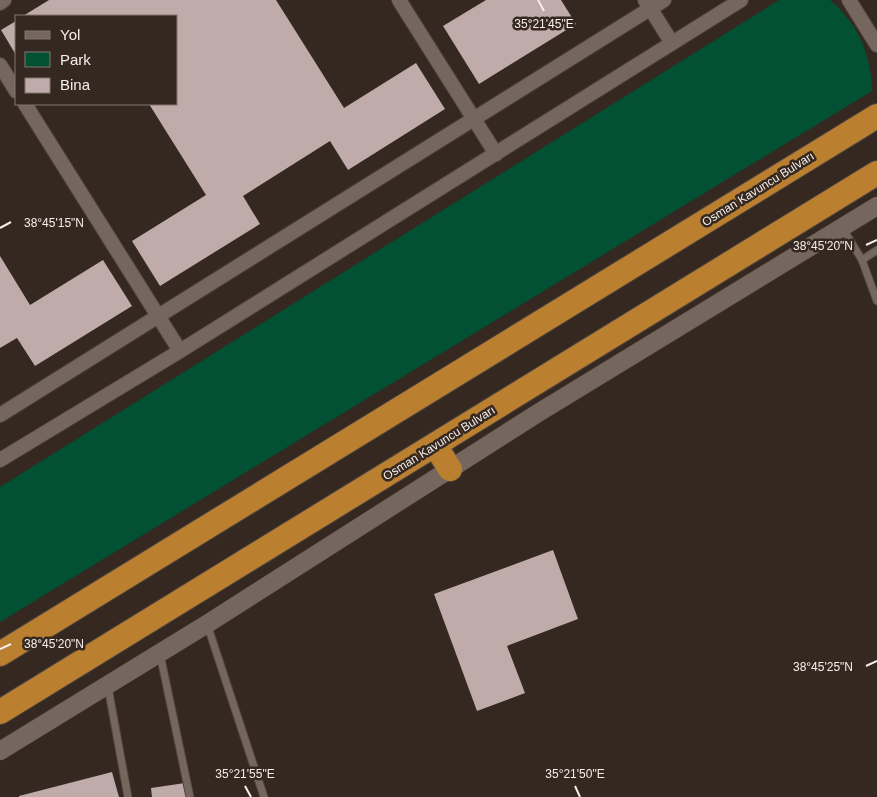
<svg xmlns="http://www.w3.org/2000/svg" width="877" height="797" font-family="Helvetica,sans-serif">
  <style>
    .green { fill: #025135 }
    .building { fill: #bfabaa }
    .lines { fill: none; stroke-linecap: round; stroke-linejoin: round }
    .service-casing { stroke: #51453f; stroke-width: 9 }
    .minor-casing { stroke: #51453f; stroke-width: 16 }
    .tertiary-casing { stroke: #51453f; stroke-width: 19 }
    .trunk-casing { stroke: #51453f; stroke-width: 26 }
    .service { stroke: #75675e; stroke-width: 7 }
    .minor { stroke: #75675e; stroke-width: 14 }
    .tertiary { stroke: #75675e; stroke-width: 18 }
    .trunk { stroke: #ba8030; stroke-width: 24 }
    .ticks { fill: none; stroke: #f7eee9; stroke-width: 2 }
    .labels { text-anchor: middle; stroke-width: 5; stroke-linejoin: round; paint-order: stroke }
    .street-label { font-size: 12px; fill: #f7eee9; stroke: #342820 }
    .ticks-label { font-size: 12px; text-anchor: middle; fill: #f7eee9; stroke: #342820; stroke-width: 5; stroke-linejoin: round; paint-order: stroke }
  </style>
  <rect width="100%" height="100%" fill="#342820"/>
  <path class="green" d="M 779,0 L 830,0 C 858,24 871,54 872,91 L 0,622 L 0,487 Z"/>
  <g class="building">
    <polygon points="49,0 276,0 344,108 416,63 445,109 348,170 330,141 243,196 260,224 160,286 132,241 206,195 149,104 176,104 176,16 23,16"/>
    <polygon points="486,0 561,0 576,24 479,84 443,26"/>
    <polygon points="16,21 16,55 1,30"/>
    <polygon points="0,256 30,305 103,260 132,306 35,366 17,338 0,348"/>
    <polygon points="553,550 578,619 507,646 525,693 477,711 434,594"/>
    <polygon points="112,772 119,797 19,797 19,796"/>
    <polygon points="185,783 187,797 152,797 151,788"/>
  </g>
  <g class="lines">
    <g class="service-casing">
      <g id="service">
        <polyline points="842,227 862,260 877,301"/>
        <polyline points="862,260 877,250"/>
        <polyline points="207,624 264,797"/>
        <polyline points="160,654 190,797"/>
        <polyline points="108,687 128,797"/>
      </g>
    </g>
    <g class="minor-casing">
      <g id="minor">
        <polyline points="399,0 496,154"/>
        <polyline points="645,0 672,43"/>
        <polyline points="849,0 877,45"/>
        <polyline points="0,3 4,0"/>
        <polyline points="0,65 16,91"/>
        <polyline points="25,104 180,351"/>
        <polyline points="0,415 664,0"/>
        <polyline points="0,460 180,351 741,0"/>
      </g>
    </g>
    <g class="tertiary-casing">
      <polyline id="tertiary" points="0,751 207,624 538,413 877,206"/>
    </g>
    <g class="trunk-casing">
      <g id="trunk">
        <polyline points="435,445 450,469"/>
        <polyline points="0,654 877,116"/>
        <polyline points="0,712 877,173"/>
      </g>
    </g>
    <use href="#service" class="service"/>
    <use href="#minor" class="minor"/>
    <use href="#tertiary" class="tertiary"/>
    <use href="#trunk" class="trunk"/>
  </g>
  <path class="ticks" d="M 538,0 L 544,11M 0,228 L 11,222M 866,245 L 877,240M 0,649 L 11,644M 866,666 L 877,661M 245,786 L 251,797M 575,786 L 580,797"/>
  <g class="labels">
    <g class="street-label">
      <text transform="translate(758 189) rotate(-32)" y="4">Osman Kavuncu Bulvarı</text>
      <text transform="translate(439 443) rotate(-32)" y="4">Osman Kavuncu Bulvarı</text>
    </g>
  </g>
  <g class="ticks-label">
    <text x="544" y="28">35°21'45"E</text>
    <text x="54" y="227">38°45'15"N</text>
    <text x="823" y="250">38°45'20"N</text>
    <text x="54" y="648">38°45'20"N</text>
    <text x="823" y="671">38°45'25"N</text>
    <text x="245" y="778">35°21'55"E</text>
    <text x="575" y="778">35°21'50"E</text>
  </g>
  <rect x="15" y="15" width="162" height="90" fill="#342820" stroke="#827770"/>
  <rect x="25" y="31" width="25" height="8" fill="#75675e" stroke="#827770"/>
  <text x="60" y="40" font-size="15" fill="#f7eee9">Yol</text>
  <rect x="25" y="52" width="25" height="15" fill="#025135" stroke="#827770"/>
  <text x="60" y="65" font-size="15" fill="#f7eee9">Park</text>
  <rect x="25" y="78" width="25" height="15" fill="#bfabaa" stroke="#827770"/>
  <text x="60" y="90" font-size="15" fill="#f7eee9">Bina</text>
</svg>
